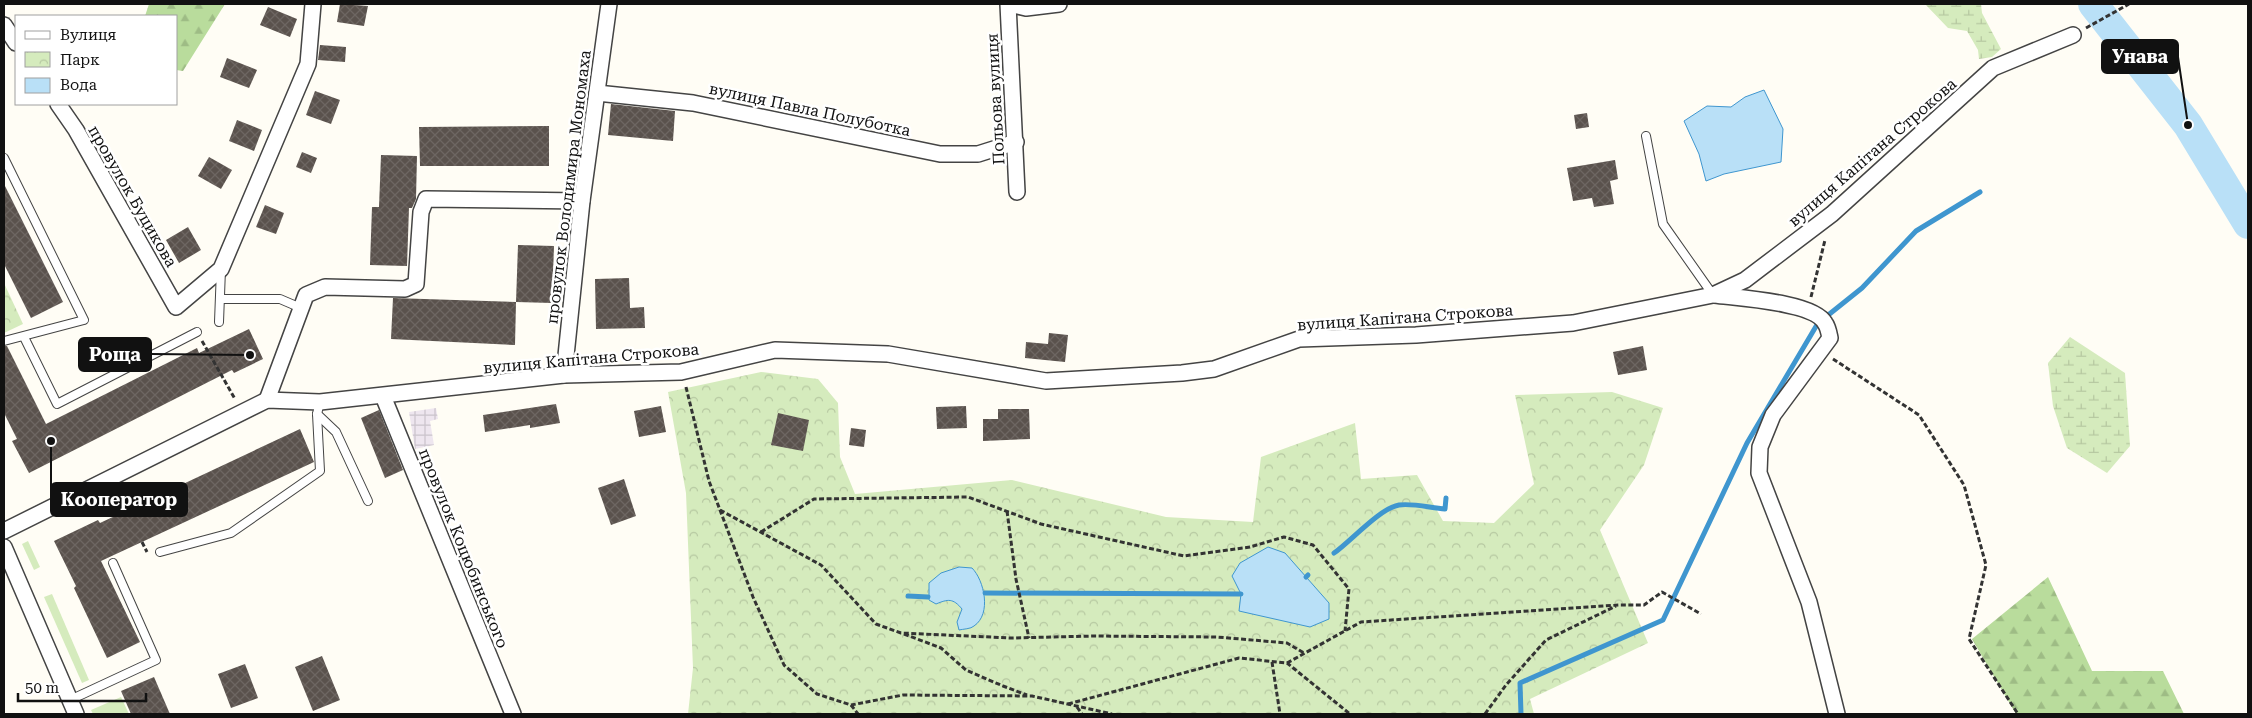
<svg xmlns="http://www.w3.org/2000/svg" width="2252" height="718" font-family="'Roboto Serif',serif">
  <style>
    .industrial { fill: url(#industrial-grid) }
    .grass { fill: #d5ebbd }
    .forest { fill: url(#forest-firs) }
    .wetland { fill: url(#wetland-marsh) }
    .park { fill: url(#park-crowns) }
    .water { fill: #b9e0f7; stroke: #3f96cf }
    .lines { fill: none; stroke-linecap: round; stroke-linejoin: round }
    .stream { stroke: #3f96cf; stroke-width: 5 }
    .river { stroke: #b9e0f7; stroke-width: 30 }
    .building { fill: url(#building-cross-hatch) }
    .lane-casing { stroke: #444; stroke-width: 10 }
    .street-casing { stroke: #444; stroke-width: 18 }
    .path { stroke: #333; stroke-width: 3; stroke-dasharray: 5 2.5; stroke-linecap: butt }
    .lane { stroke: #fff; stroke-width: 8 }
    .street { stroke: #fff; stroke-width: 15 }
    .labels { text-anchor: middle; stroke-width: 5; stroke-linejoin: round; paint-order: stroke }
    .street-label { font-size: 16px; fill: #111; stroke: #fff }
    .leader { fill: none; stroke: #111; stroke-width: 2 }
    .callout-dot { fill: #111; stroke: #fff; stroke-width: 2 }
    .callout { fill: #111; stroke: #111; stroke-width: 2 }
    .callout-label { font-size: 18px; text-anchor: middle; font-weight: bold; fill: #fff }
  </style>
  <defs>
    <pattern id="industrial-grid" width="8" height="8" patternUnits="userSpaceOnUse" patternTransform="scale(1.25)"><rect width="8" height="8" fill="#eee6ef"/><path d="M0 4h8M4 0v8" fill="none" stroke="#cbc4cc"/></pattern>
    <pattern id="forest-firs" width="22" height="20" patternUnits="userSpaceOnUse" patternTransform="scale(1.25)"><rect width="22" height="20" fill="#b9dc9c"/><path d="M5 1l3.5 6h-7zM16 11l3.5 6h-7z" fill="#9ebc85"/></pattern>
    <pattern id="wetland-marsh" width="20" height="14" patternUnits="userSpaceOnUse" patternTransform="scale(1.25)"><rect width="20" height="14" fill="#d5ebbd"/><path d="M1 5h8M5 5V1M11 12h8M15 12V8" fill="none" stroke="#b6c8a1"/></pattern>
    <pattern id="park-crowns" width="20" height="18" patternUnits="userSpaceOnUse" patternTransform="scale(1.25)"><rect width="20" height="18" fill="#d5ebbd"/><path d="M2 6a3 3 0 1 1 6 0M12 15a3 3 0 1 1 6 0" fill="none" stroke="#b6c8a1"/></pattern>
    <pattern id="building-cross-hatch" width="8" height="8" patternUnits="userSpaceOnUse" patternTransform="scale(1.25)"><rect width="8" height="8" fill="#5a524d"/><path d="M0 0l8 8M0 8l8-8" fill="none" stroke="#6d6662"/></pattern>
  </defs>
  <rect width="100%" height="100%" fill="#fffdf5"/>
  <polygon class="industrial" points="436,408 438,419 430,421 434,445 415,449 409,412"/>
  <g class="grass">
    <polygon points="28,541 40,567 34,570 22,544"/>
    <polygon points="52,594 89,680 82,683 44,597"/>
    <polygon points="121,697 129,714 93,714 91,710"/>
  </g>
  <g class="forest">
    <polygon points="149,4 225,4 183,71 176,70 176,16 145,16"/>
    <polygon points="2048,577 2092,671 2163,671 2184,714 2016,714 1972,639"/>
  </g>
  <g class="wetland">
    <polygon points="1925,4 1981,4 1982,13 2001,49 1992,57 1979,59 1978,50 1967,31 1948,28"/>
    <polygon points="2070,337 2125,373 2130,446 2107,473 2067,448 2053,406 2048,363"/>
  </g>
  <g class="park">
    <polygon points="4,283 23,324 4,333"/>
    <polygon points="761,372 818,379 838,403 840,457 855,494 1012,480 1166,517 1253,522 1261,457 1355,423 1361,479 1417,475 1443,521 1494,523 1534,484 1515,395 1612,392 1663,408 1644,465 1600,530 1648,643 1530,699 1534,714 688,714 693,668 686,493 668,392"/>
  </g>
  <g class="water">
    <polygon points="1764,90 1783,129 1781,162 1724,174 1706,181 1699,154 1684,121 1707,106 1731,107 1745,97"/>
    <polygon points="1268,547 1285,553 1329,603 1329,619 1310,627 1239,611 1241,594 1232,576 1240,563"/>
    <path d="M 959,567 L 972,568 C 984,580 992,614 974,626 C 971,629 963,629 959,630 L 957,622 L 962,609 C 953,598 948,599 936,604 L 929,600 L 929,583 L 941,573 Z"/>
  </g>
  <g class="lines">
    <g class="stream">
      <polyline points="1827,316 1862,288 1916,231 1980,192"/>
      <path d="M 1334,553 C 1350,542 1380,508 1399,505 C 1413,503 1431,508 1445,509 L 1446,498"/>
      <polyline points="1306,577 1308,575"/>
      <polyline points="985,593 1241,594"/>
      <polyline points="908,596 928,597"/>
      <polyline points="1521,714 1520,683 1663,620 1747,443 1818,323"/>
    </g>
    <polyline class="river" points="2093,4 2188,125 2248,224"/>
  </g>
  <g class="building">
    <polygon points="340,4 368,6 364,26 337,22"/>
    <polygon points="268,7 297,19 290,37 260,25"/>
    <polygon points="320,45 346,47 345,62 318,60"/>
    <polygon points="227,58 257,70 249,88 220,77"/>
    <polygon points="315,91 340,100 331,124 306,115"/>
    <polygon points="611,104 675,111 673,141 608,135"/>
    <polygon points="1587,113 1589,127 1576,129 1574,115"/>
    <polygon points="237,120 262,130 254,151 229,141"/>
    <polygon points="549,126 549,166 420,166 419,127"/>
    <polygon points="302,152 317,158 311,173 296,167"/>
    <polygon points="381,155 417,156 416,199 412,208 409,208 407,266 370,265 372,207 379,207"/>
    <polygon points="209,157 232,170 221,189 198,176"/>
    <polygon points="1615,160 1618,179 1610,181 1614,204 1594,207 1592,198 1573,201 1567,168"/>
    <polygon points="4,184 63,302 31,318 4,264"/>
    <polygon points="265,205 284,213 276,234 256,227"/>
    <polygon points="188,227 201,250 179,263 166,240"/>
    <polygon points="518,245 554,246 552,303 516,302"/>
    <polygon points="629,278 630,308 644,307 645,328 596,329 595,279"/>
    <polygon points="393,298 516,302 515,345 391,339"/>
    <polygon points="249,329 263,359 234,373 232,370 29,473 12,441 17,439 4,413 4,346 7,346 46,424 197,348 199,353"/>
    <polygon points="1049,333 1068,335 1065,362 1025,358 1026,342 1048,344"/>
    <polygon points="1643,346 1647,370 1618,375 1613,352"/>
    <polygon points="556,404 560,423 530,428 530,425 485,432 483,415"/>
    <polygon points="661,406 666,432 639,437 634,411"/>
    <polygon points="966,406 967,428 937,429 936,407"/>
    <polygon points="998,409 1029,409 1030,439 983,441 983,419 998,419"/>
    <polygon points="379,410 403,470 385,478 361,418"/>
    <polygon points="778,413 809,420 803,451 771,445"/>
    <polygon points="851,428 866,430 864,447 849,445"/>
    <polygon points="300,429 314,462 101,561 140,642 107,658 74,588 76,586 54,541 98,520 100,523"/>
    <polygon points="624,479 636,516 611,525 598,488"/>
    <polygon points="322,656 340,700 313,711 295,667"/>
    <polygon points="245,664 258,698 231,708 218,674"/>
    <polygon points="154,677 170,714 131,714 121,691"/>
  </g>
  <g class="lines">
    <g class="lane-casing">
      <g id="lane">
        <polyline points="1646,136 1663,224 1713,295"/>
        <polyline points="4,158 84,320 4,341"/>
        <polyline points="220,299 280,299 301,308"/>
        <polyline points="219,322 221,269"/>
        <polyline points="24,337 57,404 197,332"/>
        <polyline points="317,414 336,432 368,501"/>
        <polyline points="160,552 231,533 320,471 317,414 320,402"/>
        <polyline points="70,700 156,660 113,563"/>
      </g>
    </g>
    <g class="street-casing">
      <g id="street">
        <polyline points="1008,4 1017,192"/>
        <polyline points="1009,4 1026,8 1059,4"/>
        <polyline points="4,25 16,43"/>
        <polyline points="597,93 693,103 940,154 978,154 1016,142"/>
        <polyline points="58,104 76,130 176,307 221,269 308,64 313,4"/>
        <path d="M 1715,295 C 1738,298 1814,302 1825,323 C 1828,327 1829,333 1830,338 L 1773,415 L 1760,447 L 1759,473 L 1809,602 L 1837,714"/>
        <polyline points="564,375 582,201 609,4"/>
        <polyline points="383,396 513,714"/>
        <polyline points="267,400 306,295 325,287 405,289 416,284 421,212 426,199 582,201"/>
        <polyline points="4,531 267,400 320,402 564,375 681,372 775,350 888,354 1046,381 1182,373 1214,369 1299,339 1416,335 1573,323 1713,295 1745,280 1832,214 1993,68 2073,35"/>
        <polyline points="4,547 76,714"/>
      </g>
    </g>
    <g class="path">
      <polyline points="2086,28 2129,4"/>
      <polyline points="1811,297 1825,240"/>
      <polyline points="202,341 235,399"/>
      <polyline points="1833,359 1919,415 1964,485 1986,565 1969,639 2018,714"/>
      <polyline points="686,387 709,481 753,597 784,665 817,694 851,705 903,695 1032,696 1112,714"/>
      <polyline points="119,494 127,510"/>
      <polyline points="720,510 821,565 876,624 901,633 1011,638 1094,636 1217,637 1287,643 1304,653"/>
      <polyline points="1007,511 1016,579 1029,638"/>
      <polyline points="761,532 814,499 968,497 1041,524 1184,556 1250,547 1284,537 1313,545 1349,589 1345,631"/>
      <polyline points="142,542 147,552"/>
      <polyline points="904,634 941,648 966,670 1003,686 1027,695"/>
      <polyline points="1272,662 1280,714"/>
      <polyline points="1287,663 1361,622 1619,605 1644,605 1662,592 1701,614"/>
      <polyline points="1068,704 1239,658 1287,663 1350,714"/>
      <polyline points="851,705 858,714"/>
      <polyline points="1077,707 1082,714"/>
      <polyline points="1485,714 1506,685 1546,640 1616,606"/>
    </g>
    <use href="#lane" class="lane"/>
    <use href="#street" class="street"/>
  </g>
  <g class="labels">
    <g class="street-label">
      <text transform="translate(995 99) rotate(-93)" y="6">Польова вулиця</text>
      <text transform="translate(810 109) rotate(12)" y="6">вулиця Павла Полуботка</text>
      <text transform="translate(1872 152) rotate(-41)" y="6">вулиця Капітана Строкова</text>
      <text transform="translate(568 187) rotate(-83)" y="6">провулок Володимира Мономаха</text>
      <text transform="translate(133 196) rotate(60)" y="6">провулок Буцикова</text>
      <text transform="translate(1405 317) rotate(-4)" y="6">вулиця Капітана Строкова</text>
      <text transform="translate(591 358) rotate(-5)" y="6">вулиця Капітана Строкова</text>
      <text transform="translate(464 548) rotate(68)" y="6">провулок Коцюбинського</text>
    </g>
  </g>
  <path class="leader" d="M2188 125L2178 57M250 355L151 354M51 441L51 499"/>
  <g class="callout-dot">
    <circle cx="2188" cy="125" r="5"/>
    <circle cx="250" cy="355" r="5"/>
    <circle cx="51" cy="441" r="5"/>
  </g>
  <g class="callout">
    <rect x="2102" y="40" width="76" height="33" rx="5"/>
    <rect x="79" y="338" width="72" height="33" rx="5"/>
    <rect x="51" y="483" width="136" height="33" rx="5"/>
  </g>
  <g class="callout-label">
    <text x="2140" y="63">Унава</text>
    <text x="115" y="361">Роща</text>
    <text x="119" y="506">Кооператор</text>
  </g>
  <rect width="2252" height="718" fill="none" stroke="#111111" stroke-width="10"/>
  <rect x="15" y="15" width="162" height="90" fill="#ffffff" stroke="#a0a0a0"/>
  <rect x="25" y="31" width="25" height="8" fill="#ffffff" stroke="#a0a0a0"/>
  <text x="60" y="40" font-size="15" fill="#111111">Вулиця</text>
  <rect x="25" y="52" width="25" height="15" fill="url(#park-crowns)" stroke="#a0a0a0"/>
  <text x="60" y="65" font-size="15" fill="#111111">Парк</text>
  <rect x="25" y="78" width="25" height="15" fill="#b9e0f7" stroke="#a0a0a0"/>
  <text x="60" y="90" font-size="15" fill="#111111">Вода</text>
  <path d="M18 693v8h128v-8" fill="none" stroke="#111111" stroke-width="2.5"/>
  <text x="25" y="693" font-size="15" fill="#111111" stroke="#ffffff" stroke-width="4" paint-order="stroke">50 m</text>
</svg>
